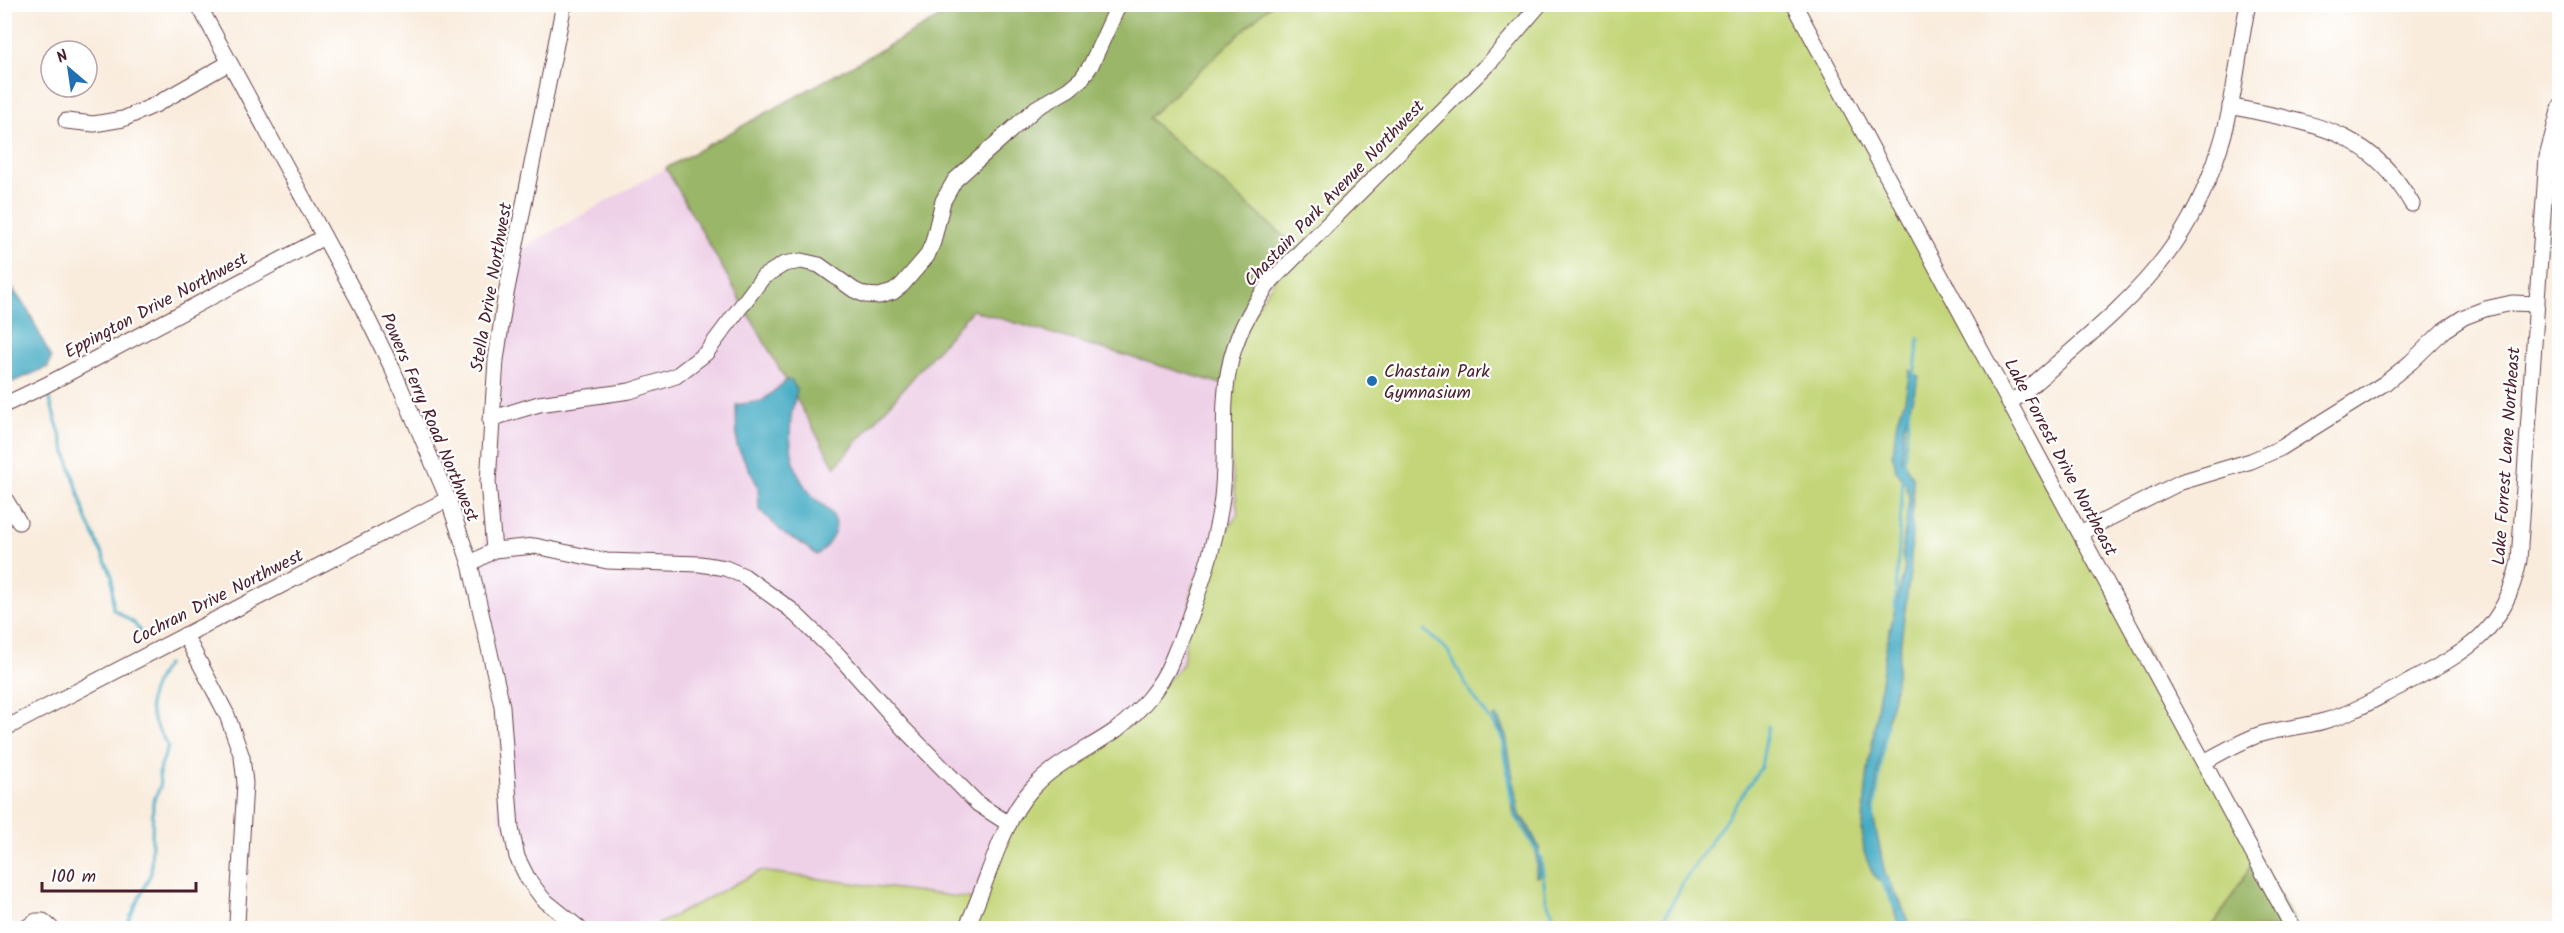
<svg xmlns="http://www.w3.org/2000/svg" width="2564" height="933" font-family="Kalam,sans-serif">
  <style>
    .built { fill: #eed0e7 }
    .green { fill: #c3d578; stroke: #867a52; stroke-width: 1.5 }
    .forest { fill: #9ab668; stroke: #726a4a; stroke-width: 1.5 }
    .water { fill: #43aac3; stroke: #466477; stroke-width: 1.5 }
    .lines { fill: none; stroke-linecap: round; stroke-linejoin: round }
    .stream { stroke: #43aac3; stroke-width: 3 }
    .minor-casing { stroke: #643e46; stroke-width: 17 }
    .minor { stroke: #fff; stroke-width: 15 }
    .poi-dot { fill: #1f6fb2; stroke: #fff; stroke-width: 2 }
    .labels { text-anchor: middle; stroke-width: 4.5; stroke-linejoin: round; paint-order: stroke }
    .street-label { font-size: 18px; fill: #4a1f2b; stroke: #fff }
    .poi-label { font-size: 18px; fill: #4a1f2b; stroke: #fff; text-anchor: start }
  </style>
  <rect width="100%" height="100%" fill="#fff"/>
  <filter id="ink" filterUnits="userSpaceOnUse"><feTurbulence type="fractalNoise" baseFrequency=".0167" numOctaves="2"/><feDisplacementMap in="SourceGraphic" scale="12" xChannelSelector="R" yChannelSelector="G"/><feConvolveMatrix kernelMatrix="1 2 1 2 8 2 1 2 1" color-interpolation-filters="sRGB"/></filter>
  <filter id="wash" filterUnits="userSpaceOnUse"><feTurbulence type="fractalNoise" baseFrequency=".008" numOctaves="4" result="noise"/><feDisplacementMap in="SourceGraphic" scale="24" xChannelSelector="R" yChannelSelector="G"/><feGaussianBlur stdDeviation="1.35" result="paint"/><feColorMatrix in="noise" values="0 0 0 0 0 0 0 0 0 0 0 0 0 0 0 0 0 1.4 0 .05"/><feComposite in="paint" operator="in"/></filter>
  <g filter="url(#wash)">
    <rect width="100%" height="100%" fill="#f9ecdd"/>
    <polygon class="built" points="666,168 835,466 972,310 1225,385 1238,514 1192,586 1183,664 981,900 760,871 651,928 569,928 530,882 498,814 501,726 475,595 489,513 512,254"/>
    <polygon class="green" points="1271,4 1790,5 2257,856 2212,928 651,928 760,871 981,900 1014,824 1043,782 1133,718 1183,664 1192,586 1238,513 1223,403 1231,346 1296,247 1148,118"/>
    <g class="forest">
      <polygon points="962,5 1271,5 1148,118 1296,247 1259,290 1225,385 972,310 835,467 666,168"/>
      <polygon points="2257,856 2297,928 2212,928"/>
    </g>
    <g class="water">
      <polygon points="5,279 28,310 51,358 48,367 10,383 7,380 9,355 5,330"/>
      <polygon points="1910,370 1919,377 1904,426 1902,459 1913,478 1911,564 1895,688 1881,749 1872,810 1885,874 1900,901 1909,925 1909,928 1899,928 1889,891 1873,874 1864,852 1862,831 1867,778 1886,647 1905,567 1902,554 1909,499 1906,483 1896,471 1893,454 1896,426 1905,399"/>
      <path d="M 787,380 L 792,381 L 797,391 C 786,424 787,466 810,493 C 817,503 831,508 835,520 C 839,530 826,549 817,555 L 798,541 L 785,535 L 759,509 L 758,486 L 737,446 L 736,405 L 762,401 Z"/>
      <polygon points="1497,716 1506,735 1519,815 1526,821 1539,847 1540,876 1536,877 1536,847 1523,822 1514,816 1502,733 1493,718"/>
    </g>
    <g class="lines">
      <g class="stream">
        <polyline points="1914,376 1919,339"/>
        <polyline points="48,395 87,520 112,576 113,609 134,623 141,633"/>
        <polyline points="1904,465 1909,406"/>
        <polyline points="1895,609 1903,478"/>
        <polyline points="1424,630 1448,651 1470,692 1501,735 1512,803"/>
        <polyline points="1515,815 1541,858 1546,900 1560,928"/>
        <polyline points="1873,820 1887,723"/>
        <polyline points="1880,879 1895,908"/>
        <path d="M 125,928 L 151,873 L 153,802 L 160,787 L 159,772 L 168,746 C 145,709 143,699 167,664"/>
        <polyline points="1659,928 1684,881 1761,767 1768,726"/>
      </g>
    </g>
  </g>
  <g filter="url(#ink)">
    <g class="lines">
      <g class="minor-casing">
        <g id="minor">
          <polyline points="198,4 361,305 393,370 448,499 470,564 502,706 511,828 517,857 528,879 543,899 579,928"/>
          <polyline points="1794,4 2293,928"/>
          <path d="M 2230,106 C 2309,124 2369,127 2412,204"/>
          <polyline points="66,121 94,124 123,119 155,105 229,63"/>
          <path d="M 2010,402 L 2021,395 C 2071,350 2128,307 2168,253 C 2192,221 2208,185 2220,147 C 2235,102 2238,51 2248,4"/>
          <polyline points="4,405 46,385 324,237"/>
          <polyline points="490,419 539,404 630,391 676,376 706,353 763,277 784,264 801,261 819,265 854,290 865,295 879,296 893,292 902,285 927,256 933,242 943,201 955,180 1036,108 1069,89 1082,78 1091,65 1119,4"/>
          <polyline points="4,497 19,522"/>
          <polyline points="2080,533 2181,482 2251,461 2281,448 2385,383 2411,362 2444,330 2464,317 2485,309 2512,303 2537,304"/>
          <polyline points="494,550 488,482 496,360 505,299 564,4"/>
          <polyline points="470,564 494,550 535,546 607,561 700,564 725,568 744,576 790,609 839,656 903,728 978,804 1009,824"/>
          <polyline points="185,635 227,715 242,757 245,783 237,923"/>
          <polyline points="4,729 448,499"/>
          <path d="M 2204,762 C 2222,752 2241,741 2261,734 C 2282,728 2304,727 2324,721 C 2351,714 2375,699 2399,687 C 2462,654 2504,636 2519,560 L 2547,157 L 2560,107"/>
          <polyline points="26,928 36,921 43,921 51,928"/>
          <path d="M 966,928 C 987,886 1000,824 1031,790 C 1054,763 1088,750 1116,730 C 1139,712 1161,687 1172,660 C 1193,611 1213,557 1221,505 C 1228,460 1220,413 1229,369 C 1235,335 1251,307 1272,280 L 1492,60 L 1540,4"/>
        </g>
      </g>
      <use href="#minor" class="minor"/>
    </g>
  </g>
  <circle class="poi-dot" cx="1372" cy="381" r="6"/>
  <g class="labels">
    <g class="street-label">
      <text transform="translate(1334 193) rotate(-46)" y="6">Chastain Park Avenue Northwest</text>
      <text transform="translate(491 287) rotate(-80)" y="6">Stella Drive Northwest</text>
      <text transform="translate(156 305) rotate(-28)" y="6">Eppington Drive Northwest</text>
      <text transform="translate(430 417) rotate(67)" y="6">Powers Ferry Road Northwest</text>
      <text transform="translate(2506 456) rotate(-86)" y="6">Lake Forrest Lane Northeast</text>
      <text transform="translate(2061 457) rotate(62)" y="6">Lake Forrest Drive Northeast</text>
      <text transform="translate(217 597) rotate(-27)" y="6">Cochran Drive Northwest</text>
    </g>
    <g class="poi-label">
      <text x="1384" y="377">Chastain Park<tspan x="1384" dy="21">Gymnasium</tspan></text>
    </g>
  </g>
  <rect width="2564" height="933" fill="none" stroke="#fff" stroke-width="24"/>
  <g transform="translate(69 69) rotate(331)"><circle r="28" fill="#ffffff" stroke="#b7a5aa" stroke-width="1.5"/>
  <path d="M0-4.5L10 22L0 15L-10 22Z" fill="#1f6fb2"/>
  <text y="-9" font-size="16" font-weight="bold" text-anchor="middle" fill="#4a1f2b">N</text>
  </g>
  <path d="M42 882v9h154v-9" fill="none" stroke="#4a1f2b" stroke-width="3"/>
  <text x="51" y="882" font-size="18" fill="#4a1f2b" stroke="#ffffff" stroke-width="4.5" paint-order="stroke">100 m</text>
</svg>
